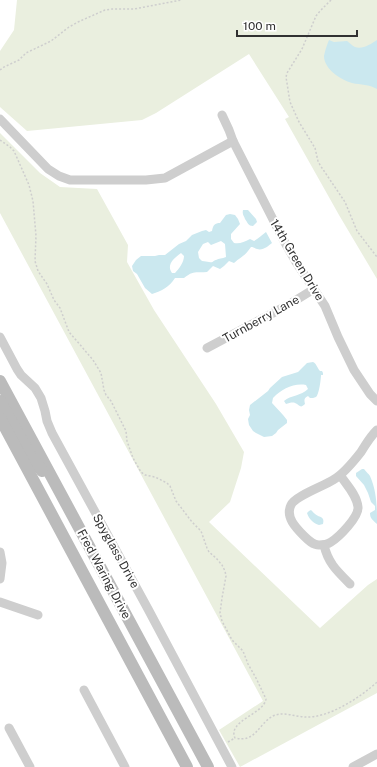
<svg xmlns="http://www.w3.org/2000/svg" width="377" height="767" font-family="'Public Sans',sans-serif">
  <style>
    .green { fill: #eaefdf }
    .water { fill: #cbe8ef; fill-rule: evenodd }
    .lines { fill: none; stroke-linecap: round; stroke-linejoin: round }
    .path { stroke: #cecece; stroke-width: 1.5; stroke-dasharray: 2 2; stroke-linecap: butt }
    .street { stroke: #cecece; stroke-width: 9 }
    .secondary { stroke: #bbb; stroke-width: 12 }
    .labels { text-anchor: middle; stroke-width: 4; stroke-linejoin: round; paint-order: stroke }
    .street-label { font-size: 12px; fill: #313131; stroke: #fff }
  </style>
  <rect width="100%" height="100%" fill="#fff"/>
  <g class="green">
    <polygon points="17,0 377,0 377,279 339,215 285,119 289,117 249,54 156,113 142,120 27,131 0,107 0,51 14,30"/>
    <polygon points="0,133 40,173 60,187 97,189 128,245 127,262 154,310 216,404 244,452 241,468 230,502 209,522 320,628 368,585 377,579 377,693 240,767 219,730 263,701 0,213"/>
  </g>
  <g class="water">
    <path d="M 329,40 L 334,42 L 347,41 C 349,42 352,46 355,47 C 362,50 371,44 377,40 L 377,89 C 369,84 361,85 352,83 C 341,80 324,69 324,56 C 325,50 327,45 329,40 Z"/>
    <path d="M 243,210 L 248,210 L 256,219 L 257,222 L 253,226 C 248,226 248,223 245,219 C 244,215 242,215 243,210 Z"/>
    <path d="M 230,214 L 235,215 L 238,219 L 240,224 L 231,234 L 231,239 L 234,243 C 240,244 244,242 250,239 L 254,241 C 259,238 262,235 266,232 L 272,243 C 268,246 263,251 257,249 C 255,248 253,247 251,247 C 245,256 242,256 234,263 L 229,261 L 224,266 L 220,269 L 213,266 L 207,272 C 195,273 194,270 184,278 L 175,278 C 169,287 162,291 152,294 L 145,288 L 137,274 L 133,271 L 132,266 L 136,260 L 141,256 L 155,256 L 159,255 L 165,255 L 179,244 L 186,241 L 192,235 L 202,231 L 206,230 L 209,232 L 212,231 C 213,225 215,223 220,223 L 226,215 ZM 221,241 L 225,244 L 226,257 C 222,259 219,258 216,260 C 212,261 214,263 209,262 C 207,262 205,261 202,261 L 199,258 L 198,252 L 203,244 L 208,242 L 211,245 ZM 181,253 L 184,256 C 184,262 179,269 175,273 L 172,273 C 166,265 174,258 181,253 Z"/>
    <path d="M 313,362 C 317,364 317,368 320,371 L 322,371 L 323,373 L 323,375 L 321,375 C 321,379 319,395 316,397 C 314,398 312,398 310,398 L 308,396 C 304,398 304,400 305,404 C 300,409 300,405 295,403 C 293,402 289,403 286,404 L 284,401 C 291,395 301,396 308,389 L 306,385 C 293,383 282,389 273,398 L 272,403 C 277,409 283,414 287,420 L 287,423 L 278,430 L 276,433 L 272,436 L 264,437 L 256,433 L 253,431 L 249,425 L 248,419 L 250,415 L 249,410 L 250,405 L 268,391 L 270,388 L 282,377 L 298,372 L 307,363 Z"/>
    <path d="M 362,469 L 364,469 C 366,472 369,474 370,476 C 377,492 377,507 377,524 C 373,520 370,519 370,513 L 375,510 L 375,506 L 371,502 L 368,493 L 364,485 L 356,476 L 356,473 Z"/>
    <path d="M 311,510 C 312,511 315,514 315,514 C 320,518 325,516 323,524 L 319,525 C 313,523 309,519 307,513 L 309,511 Z"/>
  </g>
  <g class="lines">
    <g class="path">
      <polyline points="331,0 320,11 316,16 302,49 287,73 286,77 290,102 299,122 315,148 318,161 320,165 345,202 357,231 377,257"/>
      <polyline points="0,70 4,67 19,60 26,53 51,41 69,27 78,22 105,10 112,9 134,9 181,0"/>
      <path d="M 0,140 L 10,147 L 14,151 L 29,185 L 33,201 L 36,236 L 35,261 L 38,271 L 47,284 L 54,300 L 60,308 L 69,332 L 82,347 L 93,360 L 101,373 L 104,390 L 106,395 L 111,401 L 126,431 L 127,441 L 133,458 L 141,472 L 145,475 L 155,477 L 167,483 L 170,486 L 176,501 L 192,522 L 201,531 L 207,548 L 209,552 L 216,558 L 222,565 L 225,571 L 226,576 L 222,598 L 220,613 L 222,621 L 232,640 L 243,651 L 248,664 L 256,678 L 266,699 C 264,714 227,721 235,738 C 256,743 258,724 273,716 C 283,711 295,717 306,717 C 329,718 361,697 377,682"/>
      <polyline points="228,742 235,738"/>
    </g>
    <g class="street">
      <polyline points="222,115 229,130 233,141 284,241 296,262 325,306 338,337 354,370 370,394 377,401"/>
      <polyline points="0,119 48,169 59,176 70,180 146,180 165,178 233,141"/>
      <polyline points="0,337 17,369 21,375 35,388 41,398 45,411 47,421 52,433 148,609 232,767"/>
      <polyline points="207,348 288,305 314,289"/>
      <path d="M 340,475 C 346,484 357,495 358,507 C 359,517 339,537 331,542 C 328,544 323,545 319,545 C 313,545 308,540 304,536 C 296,528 285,517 291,505 C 295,496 324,486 333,480 C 342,475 354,461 361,452 C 367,443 369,438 377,430"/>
      <path d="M 324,545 C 328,563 337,571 350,584"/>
      <polyline points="0,552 2,563 0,579"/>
      <polyline points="0,602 38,615"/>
      <polyline points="84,690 125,767"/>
      <polyline points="9,728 30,767"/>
      <polyline points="353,767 377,754"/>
    </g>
    <g class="secondary">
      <polyline points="0,381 208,767"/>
      <polyline points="0,401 31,457 42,471"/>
      <polyline points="0,418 187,767"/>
    </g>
  </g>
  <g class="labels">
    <g class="street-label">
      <text transform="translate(297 260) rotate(59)" y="4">14th Green Drive</text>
      <text transform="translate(261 319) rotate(-29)" y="4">Turnberry Lane</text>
      <text transform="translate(116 551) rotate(61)" y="4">Spyglass Drive</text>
      <text transform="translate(104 574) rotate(62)" y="4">Fred Waring Drive</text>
    </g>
  </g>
  <path d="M237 30v6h120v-6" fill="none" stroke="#313131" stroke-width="2"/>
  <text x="243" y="30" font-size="12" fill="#313131" stroke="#ffffff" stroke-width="3" paint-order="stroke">100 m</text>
</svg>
